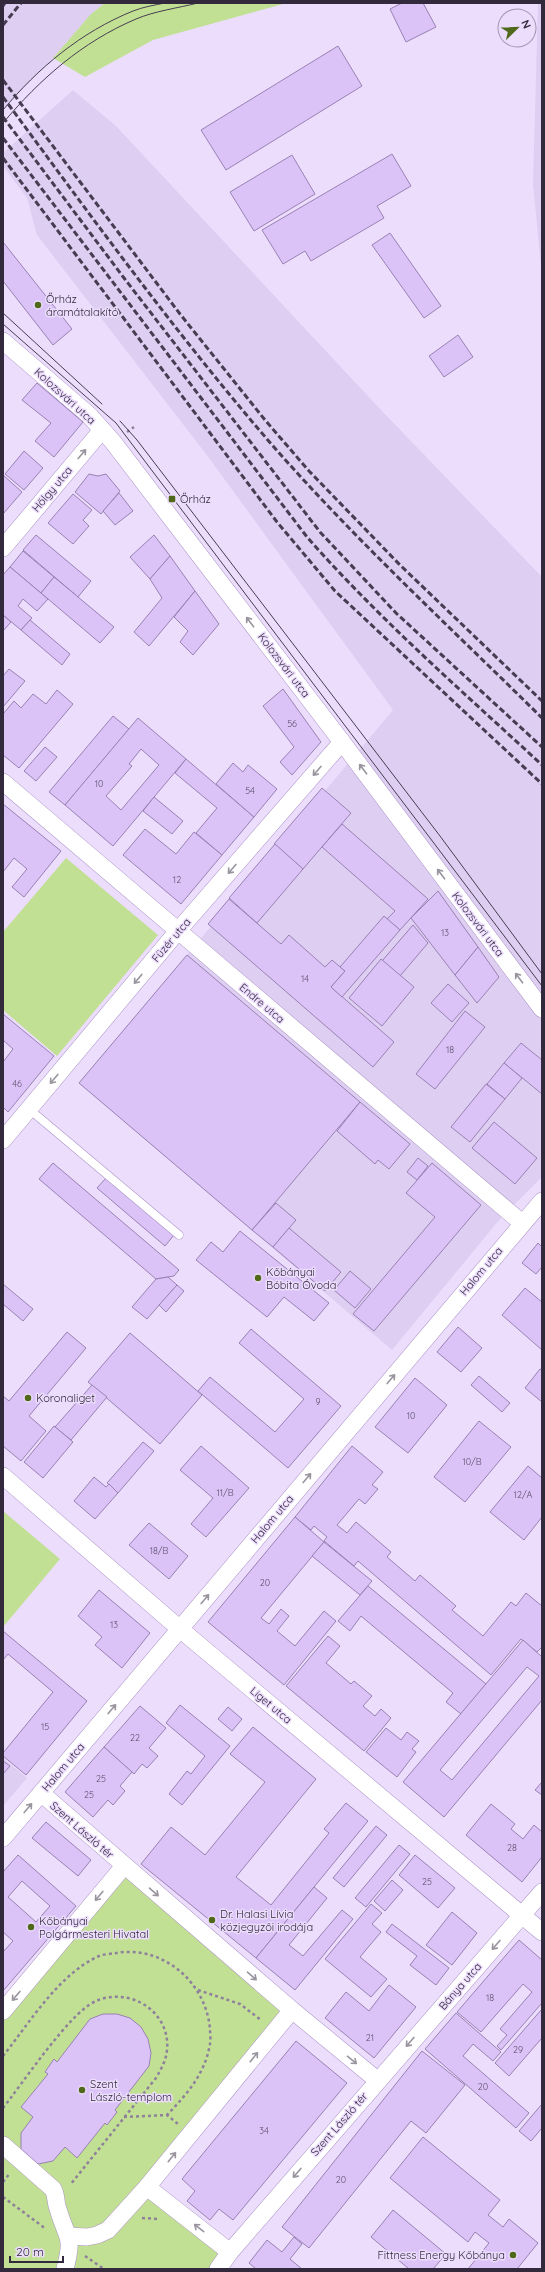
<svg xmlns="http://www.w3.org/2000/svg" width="545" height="2272" font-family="Quicksand,sans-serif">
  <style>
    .built { fill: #decef1 }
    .green { fill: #c2e094 }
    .building { fill: #dbc3f7; stroke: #9982b3; fill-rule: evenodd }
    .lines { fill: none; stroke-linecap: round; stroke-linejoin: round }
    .service-casing { stroke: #ab93c5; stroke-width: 9 }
    .minor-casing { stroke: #ab93c5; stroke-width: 18 }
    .path { stroke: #8e819b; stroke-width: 2.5; stroke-dasharray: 3 3; stroke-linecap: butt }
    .service { stroke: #fff; stroke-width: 8 }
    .minor { stroke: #fff; stroke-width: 17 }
    .tram { stroke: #473d52; stroke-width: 1 }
    .rail { stroke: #473d52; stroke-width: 3; stroke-dasharray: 6 3; stroke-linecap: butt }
    .oneway { stroke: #99949e }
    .poi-dot { fill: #4f6819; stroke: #ecddfd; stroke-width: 1.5 }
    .labels { text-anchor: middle; stroke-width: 3; stroke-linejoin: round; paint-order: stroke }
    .number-label { font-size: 9px; fill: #5d506c }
    .poi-label { font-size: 11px; fill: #33293d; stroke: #ecddfd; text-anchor: start }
    .street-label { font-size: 11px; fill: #33293d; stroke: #ecddfd }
  </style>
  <rect width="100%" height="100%" fill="#ecddfd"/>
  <g class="built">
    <polygon points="3,3 105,3 91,14 53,58 3,109"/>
    <polygon points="538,3 542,3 542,276 533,184"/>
    <polygon points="73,90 116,126 381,410 542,577 542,1177 500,1219 392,1350 79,1083 393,710 206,454 37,235 27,198 3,166 3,153"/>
    <polygon points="3,1758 27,1778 3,1806"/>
  </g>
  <g class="green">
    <polygon points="105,3 287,3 153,40 85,77 53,58 91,14"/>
    <polygon points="66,858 158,935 57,1056 3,1010 3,932"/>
    <polygon points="3,1511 60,1559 3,1627"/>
    <polygon points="124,1866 292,2010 147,2187 230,2252 218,2269 3,2269 3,2011"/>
  </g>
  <g class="building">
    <polygon points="402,3 423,3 436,27 406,42 390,9"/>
    <polygon points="338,46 362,86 226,170 201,130"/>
    <polygon points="392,154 411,186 377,206 384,218 311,261 305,251 283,264 262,230"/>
    <polygon points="292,155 315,194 254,231 230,192"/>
    <polygon points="390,233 441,306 424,318 372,245"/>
    <polygon points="3,242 72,329 53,345 3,281"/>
    <polygon points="458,335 473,357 444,377 429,356"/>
    <polygon points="37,383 83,422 54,457 35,441 51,423 22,400"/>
    <polygon points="24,451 43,468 24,490 5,474"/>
    <polygon points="89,474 98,476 106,474 120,491 101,514 75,492"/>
    <polygon points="3,475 22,492 3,514"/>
    <polygon points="119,493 133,511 115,525 103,511"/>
    <polygon points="73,494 92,510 83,520 89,526 73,544 48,523"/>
    <polygon points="36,535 91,581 78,597 23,550"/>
    <polygon points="154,535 170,556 150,579 130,557"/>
    <polygon points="23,551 54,577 41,593 10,567"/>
    <polygon points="170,556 195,591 149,646 134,632 162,598 150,579"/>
    <polygon points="10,567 48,599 37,611 23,599 18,606 32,618 21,630 3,615 3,575"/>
    <polygon points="54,577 114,627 100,643 41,593"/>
    <polygon points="195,591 219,624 193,655 180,642 188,631 174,617"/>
    <polygon points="3,615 11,622 3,631"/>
    <polygon points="30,620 70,654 62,665 21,630"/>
    <polygon points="9,669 25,681 3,707 3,676"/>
    <polygon points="283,689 321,742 292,775 280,762 294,747 263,706"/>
    <polygon points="57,690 73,704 19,768 3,755 3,714 14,701 21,708 33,694 46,704"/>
    <polygon points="113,716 129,729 65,805 49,792"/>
    <path d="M 138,718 L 186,759 L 113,846 L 65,805 ZM 141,749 L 159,765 L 121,810 L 106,796 L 132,766 L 129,764 Z"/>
    <polygon points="45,747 57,757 36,781 24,771"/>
    <polygon points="186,759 254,817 222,855 196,833 217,808 175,773"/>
    <polygon points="233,763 243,772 248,765 277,789 254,817 216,784"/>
    <polygon points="322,788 351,813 303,869 274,844"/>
    <polygon points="154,797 183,821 172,834 143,811"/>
    <polygon points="3,804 61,851 24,897 12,887 27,869 14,858 3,872"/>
    <polygon points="342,824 428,899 400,930 387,919 395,911 322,847"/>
    <polygon points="145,829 176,854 194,832 222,855 181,904 123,855"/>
    <polygon points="275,844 303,869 257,923 229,898"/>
    <polygon points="438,891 478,947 455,975 411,918"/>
    <polygon points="229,899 281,944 289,935 325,967 332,960 345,971 331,987 394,1042 373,1067 208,924"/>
    <polygon points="384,916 400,930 342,997 331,987 345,971 340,967"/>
    <polygon points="413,925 428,943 400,976 382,961"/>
    <polygon points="478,947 499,977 477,1003 455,975"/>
    <polygon points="187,955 360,1102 252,1230 79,1083"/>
    <polygon points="381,959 414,987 382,1026 349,998"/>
    <polygon points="448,984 469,1003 452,1022 431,1003"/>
    <polygon points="465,1011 485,1027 435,1089 416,1074"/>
    <polygon points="3,1014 54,1056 8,1112 3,1107 3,1062 13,1049 3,1040"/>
    <polygon points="521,1043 542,1060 542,1094 504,1063"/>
    <polygon points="504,1063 522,1078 505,1099 487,1084"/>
    <polygon points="486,1084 505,1099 470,1142 451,1127"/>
    <polygon points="360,1102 410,1144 389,1169 378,1160 375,1164 337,1131"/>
    <polygon points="494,1122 537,1158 515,1184 472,1148"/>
    <polygon points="418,1158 428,1166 417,1180 407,1172"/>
    <polygon points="53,1163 179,1270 174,1276 156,1279 39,1179"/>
    <polygon points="432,1163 481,1205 374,1331 353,1314 435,1217 406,1193"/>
    <polygon points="106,1178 174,1235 165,1246 97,1188"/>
    <polygon points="276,1203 296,1220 273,1247 252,1230"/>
    <polygon points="289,1228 341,1272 325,1291 273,1247"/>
    <polygon points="240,1231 329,1303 314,1321 284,1297 267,1317 196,1260 211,1242 223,1252"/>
    <polygon points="538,1243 542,1247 542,1267 536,1274 522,1263"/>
    <polygon points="350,1271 371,1289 355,1308 334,1290"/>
    <polygon points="168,1277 177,1285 147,1319 132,1307 156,1279"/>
    <polygon points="3,1284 33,1309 23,1321 3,1304"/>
    <polygon points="177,1285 184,1291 166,1312 159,1305"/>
    <polygon points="525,1288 542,1302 542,1350 502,1315"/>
    <polygon points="458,1327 482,1348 461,1372 437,1352"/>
    <polygon points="251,1329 341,1406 288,1468 198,1391 210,1377 275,1432 304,1399 239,1343"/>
    <polygon points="67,1332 86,1348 29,1416 46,1431 21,1461 3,1446 3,1396 9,1401"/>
    <polygon points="130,1333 202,1395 160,1444 88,1382"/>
    <polygon points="540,1369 542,1370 542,1402 525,1388"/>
    <polygon points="479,1376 510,1403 502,1412 471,1385"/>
    <polygon points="415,1378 447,1405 408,1453 375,1427"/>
    <polygon points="92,1385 107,1397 71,1440 55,1427"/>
    <polygon points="479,1421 511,1447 465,1502 434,1477"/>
    <polygon points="54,1426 73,1442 43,1478 24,1462"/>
    <polygon points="143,1442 154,1451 118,1493 107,1483"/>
    <polygon points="201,1446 249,1488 206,1537 191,1524 213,1498 180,1470"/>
    <polygon points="352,1446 383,1472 372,1485 378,1489 365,1504 359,1499 337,1525 347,1533 356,1522 391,1552 387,1557 415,1581 420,1575 456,1606 452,1610 483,1636 511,1602 516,1606 526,1593 542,1606 542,1647 537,1652 521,1639 491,1675 358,1561 354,1566 324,1541 327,1537 314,1526 311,1530 295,1517"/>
    <polygon points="528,1466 542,1478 542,1517 524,1540 490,1512"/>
    <polygon points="94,1477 106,1487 109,1484 118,1493 95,1519 74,1501"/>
    <polygon points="295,1517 324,1542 261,1618 269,1624 281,1609 289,1616 277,1631 295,1646 324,1611 336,1621 284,1685 208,1622"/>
    <polygon points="149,1523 188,1556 169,1579 129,1545"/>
    <polygon points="324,1542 372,1581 360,1595 312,1556"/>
    <polygon points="368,1586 486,1684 461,1714 446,1702 453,1693 361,1616 350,1631 338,1621"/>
    <polygon points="99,1590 150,1633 122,1668 95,1645 102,1637 78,1616"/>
    <polygon points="3,1631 87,1701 26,1775 3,1756 3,1753 53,1692 8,1654 3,1660"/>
    <polygon points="328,1636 340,1646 326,1663 351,1684 354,1681 372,1696 363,1706 375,1716 381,1709 391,1718 364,1751 286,1686"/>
    <path d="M 523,1640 L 542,1657 L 542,1700 L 444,1817 L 403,1782 ZM 527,1667 L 539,1676 L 452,1780 L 440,1770 Z"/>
    <polygon points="180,1705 230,1746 182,1805 169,1794 187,1771 191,1774 205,1756 166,1723"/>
    <polygon points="140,1706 166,1728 149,1748 158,1756 147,1768 142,1764 134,1774 104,1747"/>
    <polygon points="228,1707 242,1719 232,1731 218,1719"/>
    <polygon points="253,1727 316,1779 236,1877 271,1905 329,1833 324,1829 346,1803 368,1821 256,1958 141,1864 171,1827 205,1855 265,1782 230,1754"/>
    <polygon points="386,1728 401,1740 407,1732 419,1741 412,1749 416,1752 397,1777 366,1752"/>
    <polygon points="104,1747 132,1772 120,1786 125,1791 113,1805 108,1800 93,1817 65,1792"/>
    <polygon points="3,1761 10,1766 3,1774"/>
    <polygon points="542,1782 542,1795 535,1790"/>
    <polygon points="491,1804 515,1824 511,1829 523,1839 534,1825 542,1832 542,1857 522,1882 466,1835"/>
    <polygon points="46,1822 91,1860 78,1876 32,1838"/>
    <polygon points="376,1826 387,1835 344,1887 333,1878"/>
    <polygon points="399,1845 410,1854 366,1907 355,1898"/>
    <path d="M 18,1855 L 76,1906 L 3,1991 L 3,1952 L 13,1941 L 3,1932 L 3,1872 ZM 22,1881 L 50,1906 L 36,1922 L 8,1897 Z"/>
    <polygon points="415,1855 455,1888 438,1908 399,1875"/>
    <polygon points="392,1880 403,1890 385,1911 374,1901"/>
    <polygon points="314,1887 327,1898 289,1945 303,1956 342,1910 353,1919 295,1990 256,1958"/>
    <polygon points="371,1904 382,1913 372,1924 381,1932 360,1957 387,1979 371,1997 325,1959"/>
    <polygon points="452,1912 477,1933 452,1965 426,1945"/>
    <polygon points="392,1924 449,1968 436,1985 410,1965 417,1956 386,1932"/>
    <polygon points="519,1940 542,1960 542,2003 501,2050 497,2046 507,2035 500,2029 532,1992 523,1984 481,2032 457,2012"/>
    <polygon points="389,1985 416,2007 374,2058 325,2018 346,1992 369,2011"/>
    <polygon points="542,2009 542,2038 509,2076 495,2063"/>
    <polygon points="456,2013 501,2052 493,2061 473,2044 463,2056 529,2113 516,2128 425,2049"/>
    <polygon points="103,2014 117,2014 130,2018 141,2027 148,2039 151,2053 149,2066 115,2110 117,2112 107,2125 105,2123 77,2158 65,2147 53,2161 38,2164 21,2149 21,2133 33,2117 21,2107 48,2074 45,2072 54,2059 57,2062 90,2019"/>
    <polygon points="296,2041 347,2083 233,2220 219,2209 210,2220 187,2201 195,2191 182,2179"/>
    <polygon points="422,2051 465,2085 426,2133 411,2121 309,2248 282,2227"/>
    <polygon points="542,2104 542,2128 531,2141 519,2131"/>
    <polygon points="423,2137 500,2200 488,2215 503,2227 509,2219 538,2243 517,2269 468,2269 489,2243 475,2232 468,2242 390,2178"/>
    <polygon points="393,2210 446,2254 433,2269 409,2269 371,2237"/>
    <polygon points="294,2237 302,2244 290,2259 302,2269 256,2269 249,2263 267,2240 282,2252"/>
  </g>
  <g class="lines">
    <g class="service-casing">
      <polyline id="service" points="29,1109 179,1235"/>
    </g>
    <g class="minor-casing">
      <g id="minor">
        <polyline points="3,341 89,415 113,442 342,742 542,1009"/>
        <polyline points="3,548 102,430"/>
        <polyline points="3,782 522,1223"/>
        <polyline points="3,1140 177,932 342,742"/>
        <polyline points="3,1476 180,1629 542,1932"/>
        <polyline points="41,1793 292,2010 377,2080"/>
        <polyline points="3,1838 542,1201"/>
        <polyline points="3,2011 124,1866"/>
        <path d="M 3,2145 L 53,2189 C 57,2196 55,2202 58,2209 C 67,2240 74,2235 65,2269"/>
        <polyline points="147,2187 230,2252"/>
        <polyline points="69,2236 87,2237 97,2235 108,2230 147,2187 292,2010"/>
        <polyline points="218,2269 230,2252 542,1892"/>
      </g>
    </g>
    <g class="path">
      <polyline points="127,432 134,427"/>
      <polyline points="198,1990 240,2004 261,2020"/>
      <path d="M 3,2056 C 30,2022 59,1974 99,1956 C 104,1954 111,1954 116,1953 C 164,1945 206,1983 210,2029 C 210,2034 211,2040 210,2044 C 205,2074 187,2094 167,2115"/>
      <path d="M 3,2108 C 22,2084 69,2014 94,2002 C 128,1985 171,2011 167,2050 C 166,2061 161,2069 156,2078 L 70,2185"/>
      <polyline points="124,2117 167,2115 178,2124"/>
      <polyline points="3,2182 10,2173"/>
      <polyline points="3,2197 46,2229"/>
      <polyline points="142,2218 159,2219"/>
      <polyline points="85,2256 104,2269"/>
    </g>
    <use href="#service" class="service"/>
    <use href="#minor" class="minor"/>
    <g class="tram">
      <path d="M 3,110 C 38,68 81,32 133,11 C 143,7 155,5 165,3"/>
      <path d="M 3,123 C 40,79 82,42 136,19 C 155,11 178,8 198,3"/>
      <polyline points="3,313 102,404"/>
      <polyline points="3,324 116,423 542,986"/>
      <polyline points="120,421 137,440 440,836 542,974"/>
    </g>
    <g class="rail">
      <polyline points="3,6 5,3"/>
      <polyline points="3,25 21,3"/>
      <polyline points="3,80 180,314 265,420 309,471 400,565 542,701"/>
      <path d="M 3,97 C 85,208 166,320 255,425 C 343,529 445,622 542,718"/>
      <polyline points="3,117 124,278 320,532 396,613 542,747"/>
      <path d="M 3,138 L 307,537 C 379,619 462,691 542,765"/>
      <polyline points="3,158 277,522 335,591 542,784"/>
    </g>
  </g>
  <defs><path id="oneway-shaft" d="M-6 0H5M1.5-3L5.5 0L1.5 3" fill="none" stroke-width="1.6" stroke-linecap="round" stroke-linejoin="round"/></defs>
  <g class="oneway">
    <use href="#oneway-shaft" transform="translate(82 454) rotate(-50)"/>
    <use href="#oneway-shaft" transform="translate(250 622) rotate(-127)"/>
    <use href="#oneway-shaft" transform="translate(363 769) rotate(-127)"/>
    <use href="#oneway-shaft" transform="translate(317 771) rotate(131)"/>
    <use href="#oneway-shaft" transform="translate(232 869) rotate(131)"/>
    <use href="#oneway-shaft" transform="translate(441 874) rotate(-127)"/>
    <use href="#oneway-shaft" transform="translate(519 978) rotate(-127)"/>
    <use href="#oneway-shaft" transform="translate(138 979) rotate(130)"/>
    <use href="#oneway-shaft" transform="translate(54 1079) rotate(130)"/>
    <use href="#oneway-shaft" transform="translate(391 1379) rotate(-50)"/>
    <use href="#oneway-shaft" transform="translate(307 1478) rotate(-50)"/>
    <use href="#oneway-shaft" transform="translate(205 1599) rotate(-50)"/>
    <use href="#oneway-shaft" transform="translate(112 1709) rotate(-50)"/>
    <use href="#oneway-shaft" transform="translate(28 1808) rotate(-50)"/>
    <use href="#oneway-shaft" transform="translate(154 1892) rotate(41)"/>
    <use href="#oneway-shaft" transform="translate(99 1896) rotate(130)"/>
    <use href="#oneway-shaft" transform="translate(496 1945) rotate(131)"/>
    <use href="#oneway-shaft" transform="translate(252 1976) rotate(41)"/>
    <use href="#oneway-shaft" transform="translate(16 1996) rotate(130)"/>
    <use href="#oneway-shaft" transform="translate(410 2042) rotate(131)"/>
    <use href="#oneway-shaft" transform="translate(254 2057) rotate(-51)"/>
    <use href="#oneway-shaft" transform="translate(352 2060) rotate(39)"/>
    <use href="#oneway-shaft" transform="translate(172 2157) rotate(-51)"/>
    <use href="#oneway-shaft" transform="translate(297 2173) rotate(131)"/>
    <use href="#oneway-shaft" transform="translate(199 2228) rotate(-142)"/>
  </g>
  <g class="poi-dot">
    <circle cx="38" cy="305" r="4"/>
    <rect x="168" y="495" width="8" height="8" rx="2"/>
    <circle cx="258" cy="1278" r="4"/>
    <circle cx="28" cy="1398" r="4"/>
    <circle cx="212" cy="1920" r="4"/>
    <circle cx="31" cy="1927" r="4"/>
    <circle cx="82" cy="2090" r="4"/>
    <circle cx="513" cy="2255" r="4"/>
  </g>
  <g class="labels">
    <g class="number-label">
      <text x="292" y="727">56</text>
      <text x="99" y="787">10</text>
      <text x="250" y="794">54</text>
      <text x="177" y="883">12</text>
      <text x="445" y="936">13</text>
      <text x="305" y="982">14</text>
      <text x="450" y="1053">18</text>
      <text x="17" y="1087">46</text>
      <text x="318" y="1405">9</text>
      <text x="411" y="1419">10</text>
      <text x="472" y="1465">10/B</text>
      <text x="225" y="1496">11/B</text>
      <text x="523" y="1498">12/A</text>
      <text x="159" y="1554">18/B</text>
      <text x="265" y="1586">20</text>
      <text x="114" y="1628">13</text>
      <text x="45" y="1730">15</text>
      <text x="135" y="1741">22</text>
      <text x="101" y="1782">25</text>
      <text x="89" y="1798">25</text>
      <text x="512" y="1851">28</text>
      <text x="427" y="1885">25</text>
      <text x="490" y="2001">18</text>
      <text x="370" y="2041">21</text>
      <text x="518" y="2053">29</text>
      <text x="483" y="2090">20</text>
      <text x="264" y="2134">34</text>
      <text x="341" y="2183">20</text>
    </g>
    <g class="poi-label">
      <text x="46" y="303">Őrház<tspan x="46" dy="13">áramátalakító</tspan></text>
      <text x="180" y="503">Őrház</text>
      <text x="266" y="1276">Kőbányai<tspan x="266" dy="13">Bóbita Óvoda</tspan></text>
      <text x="36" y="1402">Koronaliget</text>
      <text x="220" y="1918">Dr. Halasi Lívia<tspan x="220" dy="13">közjegyzői irodája</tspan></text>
      <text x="39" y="1925">Kőbányai<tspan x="39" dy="13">Polgármesteri Hivatal</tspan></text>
      <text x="90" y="2088">Szent<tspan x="90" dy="13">László-templom</tspan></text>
      <text x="505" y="2259" text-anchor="end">Fittness Energy Kőbánya</text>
    </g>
    <g class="street-label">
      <text transform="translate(65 396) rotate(42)" y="4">Kolozsvári utca</text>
      <text transform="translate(52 489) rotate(-50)" y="4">Hölgy utca</text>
      <text transform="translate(284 665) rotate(53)" y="4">Kolozsvári utca</text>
      <text transform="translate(478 924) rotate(53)" y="4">Kolozsvári utca</text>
      <text transform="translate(171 940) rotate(-50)" y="4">Füzér utca</text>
      <text transform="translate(262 1003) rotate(40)" y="4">Endre utca</text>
      <text transform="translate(481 1271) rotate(-50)" y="4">Halom utca</text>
      <text transform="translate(272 1519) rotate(-50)" y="4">Halom utca</text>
      <text transform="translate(271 1705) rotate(40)" y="4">Liget utca</text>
      <text transform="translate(63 1767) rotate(-50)" y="4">Halom utca</text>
      <text transform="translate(82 1830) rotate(41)" y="4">Szent László tér</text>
      <text transform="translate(460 1986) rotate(-49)" y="4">Bánya utca</text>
      <text transform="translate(339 2124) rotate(-49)" y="4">Szent László tér</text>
    </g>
  </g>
  <rect width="545" height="2272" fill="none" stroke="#33293d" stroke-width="8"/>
  <g transform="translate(517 28) rotate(67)"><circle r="19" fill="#ecddfd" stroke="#a295b0"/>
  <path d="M0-3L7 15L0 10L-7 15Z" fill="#4f6819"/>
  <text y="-6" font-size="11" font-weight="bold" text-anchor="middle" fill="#33293d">N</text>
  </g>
  <path d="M10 2256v6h53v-6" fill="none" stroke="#33293d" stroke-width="2"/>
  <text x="16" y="2256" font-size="12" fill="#33293d" stroke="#ecddfd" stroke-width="3" paint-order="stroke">20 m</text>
</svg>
